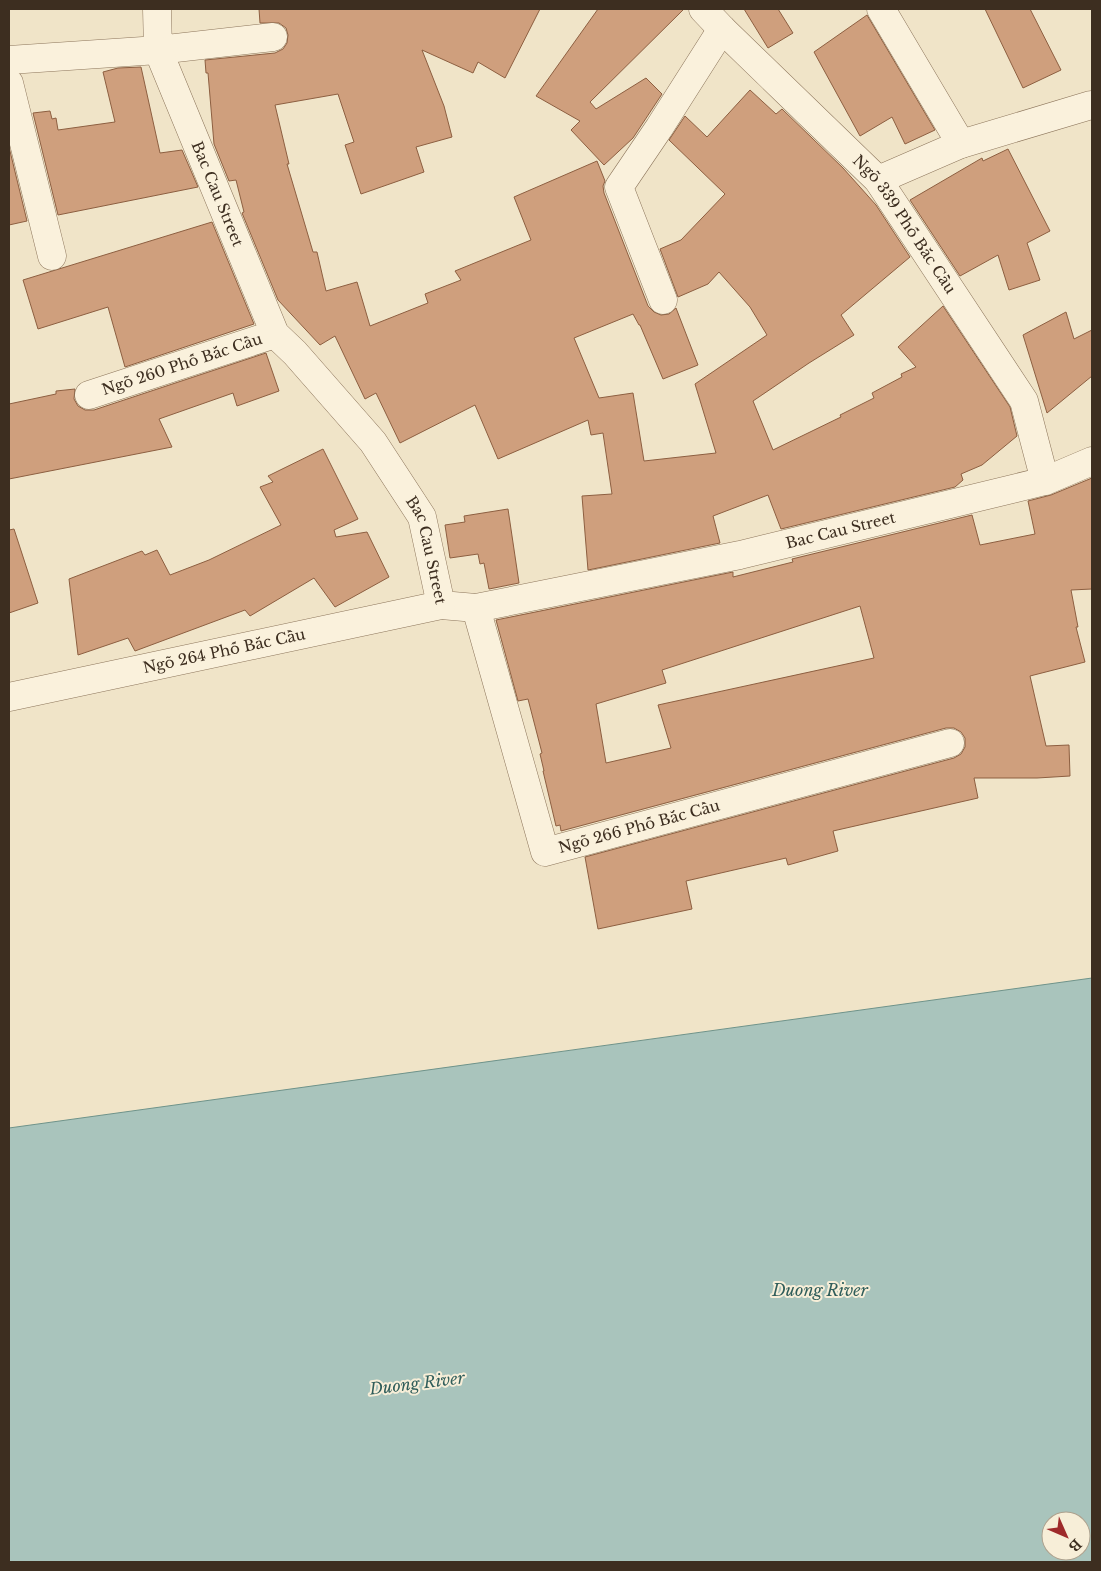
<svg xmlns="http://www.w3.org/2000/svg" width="1101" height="1571" font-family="'Libre Baskerville',serif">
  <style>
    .water { fill: #a9c4bc; stroke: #6f938a; fill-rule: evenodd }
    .building { fill: #cf9f7d; stroke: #8d5f41; fill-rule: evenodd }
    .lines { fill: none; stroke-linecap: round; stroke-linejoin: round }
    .minor-casing { stroke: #8d765c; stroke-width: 29 }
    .minor { stroke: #faf1dc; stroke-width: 28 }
    .labels { text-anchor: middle; stroke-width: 4; stroke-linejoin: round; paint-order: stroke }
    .street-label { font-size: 15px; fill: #3d2e20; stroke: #f7eed8 }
    .water-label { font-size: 16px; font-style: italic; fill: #2f5d5a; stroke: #f7eed8 }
  </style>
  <rect width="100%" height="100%" fill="#f0e4c8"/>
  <path class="water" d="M 1092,978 L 1092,1562 L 9,1562 L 9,1128 ZM 1051,1521 L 1081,1521 L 1081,1551 L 1051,1551 Z"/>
  <g class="building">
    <polygon points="259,9 540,9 505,78 478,62 473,73 422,50 444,106 452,137 416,147 424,172 361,194 345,145 354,142 338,94 275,105 289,164 287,164 313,252 317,252 326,291 357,282 370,326 428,303 425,294 461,280 455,271 531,240 514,197 597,161 605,181 603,186 604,193 648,306 654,312 661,315 669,314 676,308 698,365 663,379 640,325 639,325 633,314 574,338 599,398 633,393 644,461 716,453 695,384 767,335 750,307 719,272 708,284 678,297 660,249 681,240 725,194 669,140 685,116 707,137 750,90 776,114 782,109 843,168 876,205 910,257 841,315 854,335 809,363 753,401 773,450 841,417 840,415 874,398 872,393 902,377 901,374 916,367 898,347 943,306 1010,407 1017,436 982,465 961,474 963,480 955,487 781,529 768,495 713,516 720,543 588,570 582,496 612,494 603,433 591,435 588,420 498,459 475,405 400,443 376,393 365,399 335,336 320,345 278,300 242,213 244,212 236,180 229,181 214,144 208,73 206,73 205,60 275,53 283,49 287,43 288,35 286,28 279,23 260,23"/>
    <polygon points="598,9 684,9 590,102 596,109 646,78 662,94 633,138 604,165 571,130 580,121 536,96"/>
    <polygon points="744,9 778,9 793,33 768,48"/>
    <polygon points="985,9 1030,9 1061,70 1023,88"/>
    <polygon points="867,15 935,130 905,144 892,117 860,136 814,52"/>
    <polygon points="141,67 160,153 182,150 198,187 58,215 33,113 50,111 52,119 56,118 58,130 115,122 103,72 118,68"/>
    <polygon points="9,147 27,221 9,225"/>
    <polygon points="1008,149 1050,231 1027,243 1040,280 1009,290 998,255 960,276 910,200 982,158 983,161"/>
    <polygon points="212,222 254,324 125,367 108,307 38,329 23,280"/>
    <polygon points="1066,312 1074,339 1092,330 1092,376 1047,413 1023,335"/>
    <polygon points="266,353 279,391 237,406 233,393 159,419 172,447 9,479 9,404 56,394 56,391 75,389 74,399 78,406 85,410 94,410"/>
    <polygon points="323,449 358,519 334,530 336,537 367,532 389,577 335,607 314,578 250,616 245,610 135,651 128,638 78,655 69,579 142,551 145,555 157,550 170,575 209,560 281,525 260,487 273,482 268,476"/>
    <path d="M 1092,478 L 1092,589 L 1071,590 L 1078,627 L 1076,627 L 1085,662 L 1030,676 L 1046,746 L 1069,745 L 1070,776 L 1037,778 L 974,778 L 978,798 L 833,831 L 838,851 L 788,865 L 786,858 L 686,881 L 692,909 L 598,929 L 585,857 L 954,758 L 961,754 L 965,747 L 965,738 L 961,732 L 954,728 L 946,728 L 561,831 L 560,825 L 556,826 L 543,771 L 544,771 L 540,754 L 542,753 L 528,699 L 518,701 L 496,620 L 733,572 L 733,577 L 793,562 L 792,559 L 972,515 L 980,545 L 1035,534 L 1028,501 L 1051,495 ZM 860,606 L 874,658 L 658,705 L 671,748 L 606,763 L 596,704 L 666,683 L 662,670 Z"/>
    <polygon points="508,509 519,583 489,589 484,563 480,564 478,554 450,558 445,525 465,522 464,516"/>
    <polygon points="14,529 38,603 9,613 9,530"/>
  </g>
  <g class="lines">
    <g class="minor-casing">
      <g id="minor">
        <polyline points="157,9 158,50 273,37"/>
        <path id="s1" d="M 703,9 L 722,29 L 878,180 L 1024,401 L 1045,481"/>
        <polyline points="881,9 961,144"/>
        <path id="s2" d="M 9,60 L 158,50 L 275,334 L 295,353 L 373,442 L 422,517 L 441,605 L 476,608 L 740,555 L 1045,481 L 1092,461"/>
        <polyline points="9,83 52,256"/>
        <polyline points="878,180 961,144 1091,105"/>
        <polyline points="663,300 619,187 659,128 722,29"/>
        <path id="s3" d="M 89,395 L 275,334"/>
        <path id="s4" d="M 476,608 L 545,852 L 950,743"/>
        <path id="s5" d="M 9,697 L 441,605"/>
      </g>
    </g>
    <use href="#minor" class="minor"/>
  </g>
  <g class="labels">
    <g class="street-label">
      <text dy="5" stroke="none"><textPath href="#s2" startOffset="305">Bac Cau Street</textPath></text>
      <text dy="5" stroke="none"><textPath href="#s1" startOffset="296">Ngõ 339 Phố Bắc Cầu</textPath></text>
      <text dy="5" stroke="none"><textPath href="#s3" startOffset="98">Ngõ 260 Phố Bắc Cầu</textPath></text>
      <text dy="5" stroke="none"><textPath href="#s2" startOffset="1190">Bac Cau Street</textPath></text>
      <text dy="5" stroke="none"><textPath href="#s2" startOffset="725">Bac Cau Street</textPath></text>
      <text dy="5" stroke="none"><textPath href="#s5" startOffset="220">Ngõ 264 Phố Bắc Cầu</textPath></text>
      <text dy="5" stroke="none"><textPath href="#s4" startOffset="351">Ngõ 266 Phố Bắc Cầu</textPath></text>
    </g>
    <g class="water-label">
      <text x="820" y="1296">Duong River</text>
      <text transform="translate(417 1383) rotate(-7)" y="6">Duong River</text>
    </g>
  </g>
  <rect width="1101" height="1571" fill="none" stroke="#3d2e20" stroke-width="20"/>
  <g transform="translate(1066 1536) rotate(135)"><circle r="24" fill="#f7eed8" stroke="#ada18e"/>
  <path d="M0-4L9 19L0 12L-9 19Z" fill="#9e2a2b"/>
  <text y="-8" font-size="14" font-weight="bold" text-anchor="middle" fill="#3d2e20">B</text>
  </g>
</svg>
